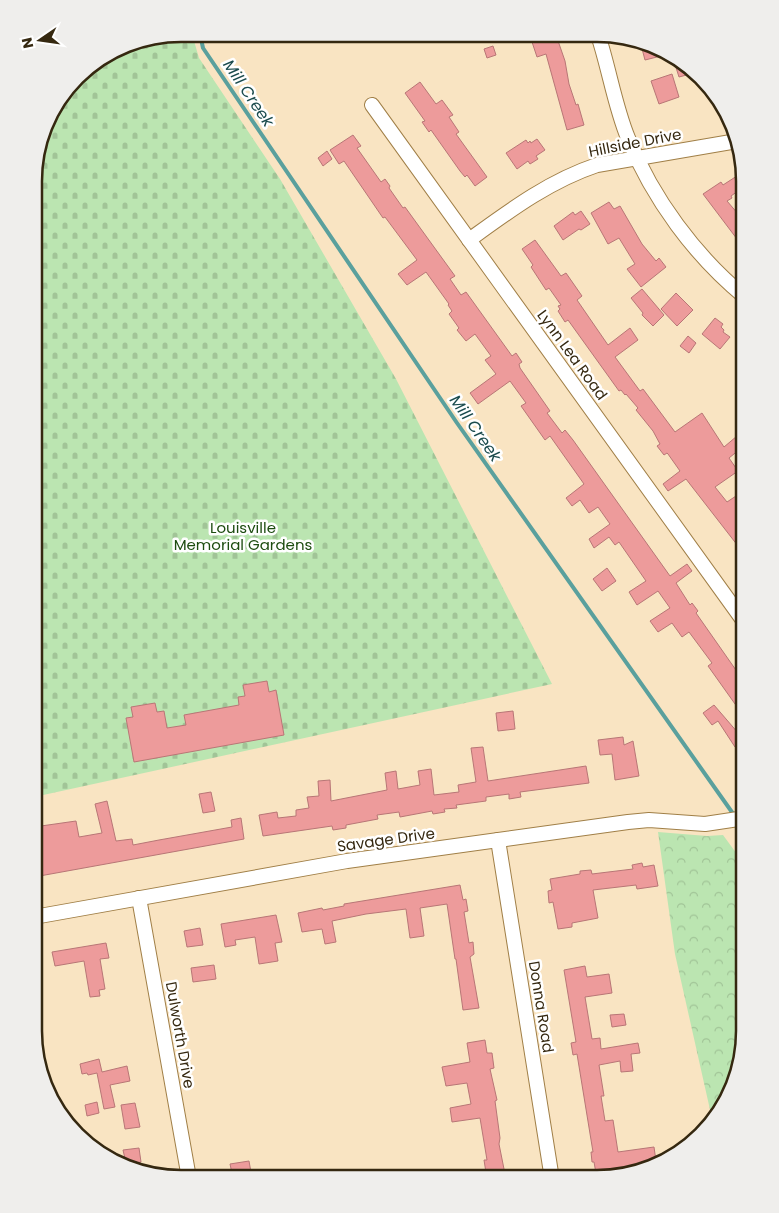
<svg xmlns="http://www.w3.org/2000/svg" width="779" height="1213" font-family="Poppins,sans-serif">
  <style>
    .cemetery { fill: url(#cemetery-stones) }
    .park { fill: url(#park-crowns) }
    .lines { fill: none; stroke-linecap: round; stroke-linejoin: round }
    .stream { stroke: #5aa09d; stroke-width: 4 }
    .building { fill: #ed9b9b; stroke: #b87676 }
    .minor-casing { stroke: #a07f47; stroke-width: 16 }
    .minor { stroke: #fff; stroke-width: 14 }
    .labels { text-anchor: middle; stroke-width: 5; stroke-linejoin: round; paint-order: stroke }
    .street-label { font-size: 15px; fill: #352810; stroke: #fff }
    .park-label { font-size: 15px; fill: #1d4c10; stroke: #fff }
    .water-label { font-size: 16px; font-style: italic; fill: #1b4b4d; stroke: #fff }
    .rim { fill: none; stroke: #352810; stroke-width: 2.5 }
  </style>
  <defs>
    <pattern id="cemetery-stones" width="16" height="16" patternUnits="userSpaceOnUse" patternTransform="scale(1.25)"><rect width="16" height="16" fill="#bbe5b1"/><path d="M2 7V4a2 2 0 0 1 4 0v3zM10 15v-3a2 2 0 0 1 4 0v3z" fill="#a1c497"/></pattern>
    <pattern id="park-crowns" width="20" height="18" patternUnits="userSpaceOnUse" patternTransform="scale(1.25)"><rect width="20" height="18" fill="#bbe5b1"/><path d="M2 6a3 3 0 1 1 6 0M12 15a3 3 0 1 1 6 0" fill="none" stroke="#a1c497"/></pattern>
  </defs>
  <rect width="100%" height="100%" fill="#f9e4c2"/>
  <polygon class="cemetery" points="181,34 192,34 199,58 280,179 396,379 552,684 34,797 35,162 49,116 84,71 125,45"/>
  <polygon class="park" points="658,832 707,836 723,835 745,865 745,1042 715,1121 713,1123 675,954"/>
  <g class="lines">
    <g class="stream">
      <polyline points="200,34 203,48 457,423 734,815"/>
      <polyline points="740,823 745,830"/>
    </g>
  </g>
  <g class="building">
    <polygon points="538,35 556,35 565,61 569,84 576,105 578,104 584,125 567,130 546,54 537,57 531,39 539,37"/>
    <polygon points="641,45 647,48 665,55 645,60"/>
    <polygon points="493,46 496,55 487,58 484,49"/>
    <polygon points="673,58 687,64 694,73 679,77"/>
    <polygon points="672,74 679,97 659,104 651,81"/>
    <polygon points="420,82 436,104 442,100 453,115 449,117 459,132 456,134 487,177 475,186 467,175 465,177 460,171 431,130 429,132 422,122 425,121 405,93"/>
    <polygon points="353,135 361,146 357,148 381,182 385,179 390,186 389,188 403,208 405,207 455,276 450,279 461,295 466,292 512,356 516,353 522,362 519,364 520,368 550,411 547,413 562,433 565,430 573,440 670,576 687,564 692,571 676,583 690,605 692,603 698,611 696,613 745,683 745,718 708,666 712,663 689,632 682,637 672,623 658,632 650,621 670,608 658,591 637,605 629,592 646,581 619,542 615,545 609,537 594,548 589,539 610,524 598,507 589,513 580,500 572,506 566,498 584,484 550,436 545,440 521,406 526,403 510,381 478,404 470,393 496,374 485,360 491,356 475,334 466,341 457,330 459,328 449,314 452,311 448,305 449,304 426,272 407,285 398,274 417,260 385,217 383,218 344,161 339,164 330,150"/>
    <polygon points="537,139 545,150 536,156 538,159 530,164 528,161 517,169 506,153 526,140 528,143 530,141 531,143"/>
    <polygon points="327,151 332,159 323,166 318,158"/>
    <polygon points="743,172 745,186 731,196 732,198 727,201 745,222 745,232 737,239 703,194 721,182 723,185"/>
    <polygon points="609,202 614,209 620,206 642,244 656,261 659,258 666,267 641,287 627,269 635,264 619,238 608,244 591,213"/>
    <polygon points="581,211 590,224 581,230 579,229 563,240 554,226 573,212 575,215"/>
    <polygon points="535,240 561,276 566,273 582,296 577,300 608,345 630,328 638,340 615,357 640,391 643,389 675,432 702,413 724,447 737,436 745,445 729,458 738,471 715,487 727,502 745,490 745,555 686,479 668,491 663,484 680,471 668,454 667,453 664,455 657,446 660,444 653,431 636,410 638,408 626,394 625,395 621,390 619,391 568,320 565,322 558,311 560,309 558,306 561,305 549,288 546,290 531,267 533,265 522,249"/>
    <polygon points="642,289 664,315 653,326 642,315 643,313 631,298"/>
    <polygon points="676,293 693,310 677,326 661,309"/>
    <polygon points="715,318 723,324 721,327 724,330 723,332 730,337 720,349 702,334"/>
    <polygon points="688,336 696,343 689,353 680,346"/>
    <polygon points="607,568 616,581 602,591 593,579"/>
    <polygon points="267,681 269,692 276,690 284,735 134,762 126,718 133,717 131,707 155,703 157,712 164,711 167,728 186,725 184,715 239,705 238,697 245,696 243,685"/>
    <polygon points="714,705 745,741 735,747 718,721 712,725 703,713"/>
    <polygon points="513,711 515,729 498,731 496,713"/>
    <polygon points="623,737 624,745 633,741 639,776 615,780 612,754 600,755 598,740"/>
    <polygon points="483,747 488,781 586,766 589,783 520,792 521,797 509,799 509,794 486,797 486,801 456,805 457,808 444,809 445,812 433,814 432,811 400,817 399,812 377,815 378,819 346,825 346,828 333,830 332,826 263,836 259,815 277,812 278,818 296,816 296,810 309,808 307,797 319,796 318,781 330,780 331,801 387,790 385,773 396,771 398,789 420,785 418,771 431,769 434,795 459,792 458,785 476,782 471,748"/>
    <polygon points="211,792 215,811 203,813 199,794"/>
    <polygon points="107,801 116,841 132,839 133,845 159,840 232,827 231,820 241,818 244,839 34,877 34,827 76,821 79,837 102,833 95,804"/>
    <polygon points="642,863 643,867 654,865 658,886 637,889 636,885 593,890 598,918 572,923 572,927 558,929 553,902 549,903 548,891 552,890 550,879 580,874 580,871 591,870 592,874 633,869 632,865"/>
    <polygon points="460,885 463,900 466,899 468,911 464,912 469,943 473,942 474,954 470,957 479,1008 463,1010 456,959 455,959 447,904 420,908 424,936 410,938 406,909 366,914 332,921 336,942 325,944 322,929 302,932 298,913 322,908 323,910 344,906 344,904"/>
    <polygon points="276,915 282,942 275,943 278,961 259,964 255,937 235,940 236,945 225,947 221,924"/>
    <polygon points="200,928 203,945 187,947 184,931"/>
    <polygon points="106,943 109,958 100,959 105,989 99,990 100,996 90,997 84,961 55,966 52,952"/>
    <polygon points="214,965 216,979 193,982 191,968"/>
    <polygon points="585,966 587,977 609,974 612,993 585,997 592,1039 600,1038 601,1049 638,1043 640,1053 631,1054 633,1071 621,1072 620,1061 599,1065 604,1096 601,1096 605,1121 613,1120 618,1152 654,1147 656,1161 651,1161 652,1168 598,1179 597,1179 594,1162 592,1162 591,1152 593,1152 577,1054 573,1055 571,1043 576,1042 564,970"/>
    <polygon points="624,1014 626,1025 612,1027 610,1015"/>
    <polygon points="485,1040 487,1053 492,1053 494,1068 490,1069 497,1100 495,1101 500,1138 499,1144 506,1179 487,1179 484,1160 487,1160 480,1118 452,1122 450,1108 471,1104 467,1083 446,1086 442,1067 470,1062 467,1043"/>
    <polygon points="99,1059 102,1072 127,1066 130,1081 110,1085 115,1107 104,1109 97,1073 88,1075 87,1073 82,1074 80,1064"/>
    <polygon points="97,1102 99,1113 87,1116 85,1105"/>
    <polygon points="135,1103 140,1127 125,1129 121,1105"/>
    <polygon points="139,1148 141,1162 130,1165 126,1163 123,1150"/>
    <polygon points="249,1161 252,1178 233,1178 230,1164"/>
  </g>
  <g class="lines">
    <g class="minor-casing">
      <g id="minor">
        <path d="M 598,35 C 609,68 615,107 628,138 C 653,199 695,256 745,297"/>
        <polyline points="372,105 745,623"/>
        <path d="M 469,240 C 509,211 549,181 597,165 L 737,141"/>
        <polyline points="498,840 552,1179"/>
        <polyline points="139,898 189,1178"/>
        <polyline points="34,917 347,861 628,822 649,820 705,824 745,818"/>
      </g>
    </g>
    <use href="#minor" class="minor"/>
  </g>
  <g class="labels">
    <g class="street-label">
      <text transform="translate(635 143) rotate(-11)" y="5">Hillside Drive</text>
      <text transform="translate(572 355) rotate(54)" y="5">Lynn Lea Road</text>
      <text transform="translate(386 840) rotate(-8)" y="5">Savage Drive</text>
      <text transform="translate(541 1007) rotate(81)" y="5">Donna Road</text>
      <text transform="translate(180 1035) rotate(80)" y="5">Dulworth Drive</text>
    </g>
    <g class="park-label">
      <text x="243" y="533">Louisville<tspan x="243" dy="17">Memorial Gardens</tspan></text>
    </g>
    <g class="water-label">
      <text transform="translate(249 93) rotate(56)" y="6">Mill Creek</text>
      <text transform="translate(476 428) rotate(55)" y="6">Mill Creek</text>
    </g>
  </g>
  <path d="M0 0H779V1213H0ZM181 42H597A139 139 0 0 1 736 181V1031A139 139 0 0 1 597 1170H181A139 139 0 0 1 42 1031V181A139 139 0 0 1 181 42Z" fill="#efeeec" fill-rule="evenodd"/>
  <path class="rim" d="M181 42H597A139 139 0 0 1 736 181V1031A139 139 0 0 1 597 1170H181A139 139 0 0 1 42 1031V181A139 139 0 0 1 181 42Z"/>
  <g transform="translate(40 40) rotate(257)" stroke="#ffffff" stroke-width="4" paint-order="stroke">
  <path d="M0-4L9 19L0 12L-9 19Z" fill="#352810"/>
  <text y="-8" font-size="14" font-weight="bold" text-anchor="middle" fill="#352810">N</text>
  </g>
</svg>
